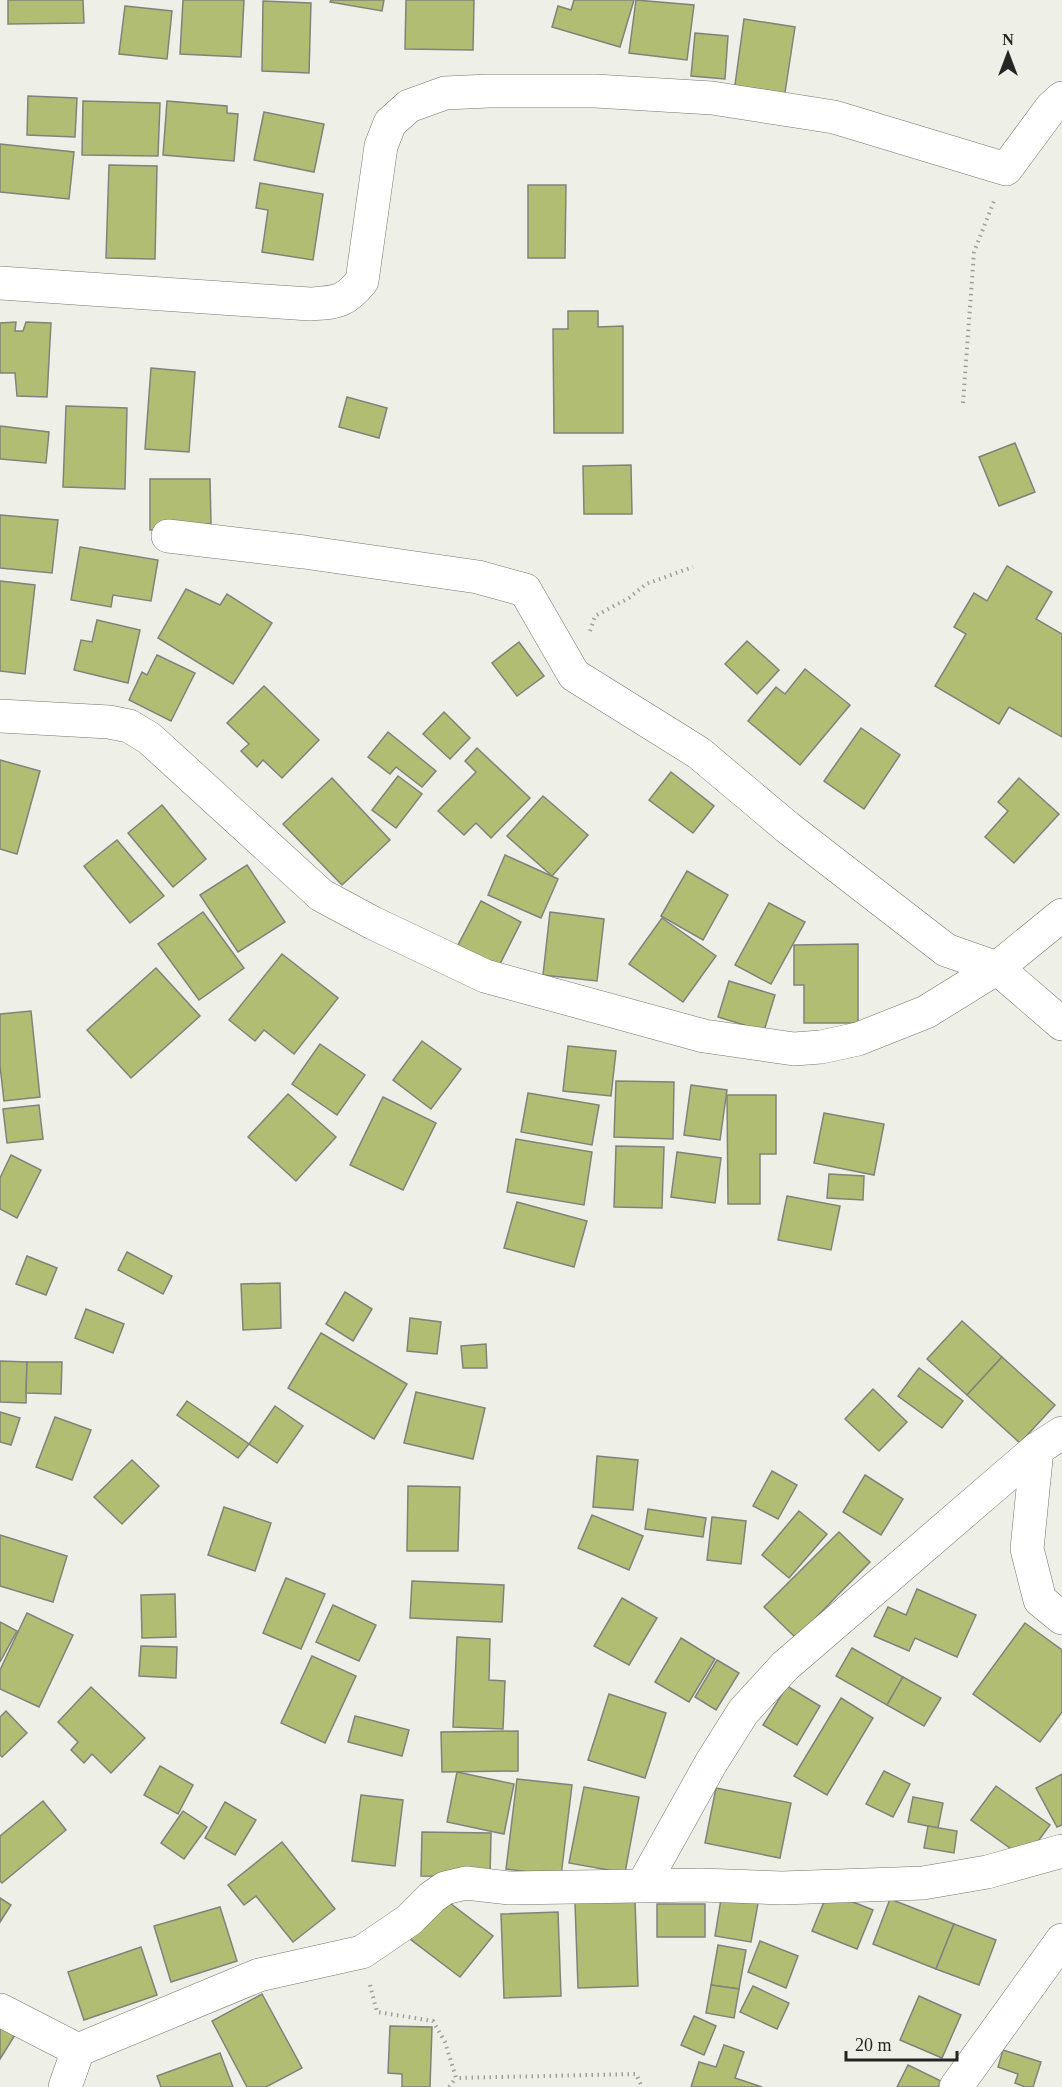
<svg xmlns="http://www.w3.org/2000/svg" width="1062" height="2087" font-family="'Times New Roman',serif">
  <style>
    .building { fill: #b1bd73; stroke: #81837b; stroke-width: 1.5 }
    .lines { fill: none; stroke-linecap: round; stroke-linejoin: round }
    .street-casing { stroke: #74766f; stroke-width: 34 }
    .path { stroke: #9fa09a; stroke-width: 4; stroke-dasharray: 1.5 4.5; stroke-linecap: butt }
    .street { stroke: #fff; stroke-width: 33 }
  </style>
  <rect width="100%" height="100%" fill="#eef0e7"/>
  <g class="building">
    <polygon points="8,0 83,0 84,23 8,24"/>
    <polygon points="183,0 244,0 241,57 180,54"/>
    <polygon points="331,0 384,0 382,11 330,2"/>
    <polygon points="406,0 474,0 473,50 405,49"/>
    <polygon points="574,0 634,0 620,47 552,27 558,6 571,10"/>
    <polygon points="636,0 694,5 687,60 629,53"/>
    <polygon points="263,1 311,3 309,73 262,71"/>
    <polygon points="125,6 172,11 167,59 119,54"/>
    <polygon points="744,19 795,27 784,99 734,92"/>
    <polygon points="695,33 728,36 725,79 691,76"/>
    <polygon points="28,96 77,98 75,137 27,135"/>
    <polygon points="83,101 160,103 158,156 82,155"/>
    <polygon points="167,101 227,106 227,113 238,114 234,161 163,155"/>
    <polygon points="264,112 324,124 314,172 254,160"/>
    <polygon points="0,144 74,152 69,199 0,192"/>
    <polygon points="109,165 157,166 155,259 106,258"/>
    <polygon points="260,183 323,194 313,260 262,252 268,210 256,208"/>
    <polygon points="528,185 566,185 565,258 528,258"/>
    <polygon points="568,311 598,311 598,327 623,326 623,433 554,433 553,329 568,329"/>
    <polygon points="16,322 15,331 23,331 26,322 51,323 47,397 17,396 15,373 0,373 0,323"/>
    <polygon points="151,368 195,372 189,452 145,449"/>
    <polygon points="347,397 387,408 379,438 339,427"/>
    <polygon points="66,406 127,408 125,489 63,487"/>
    <polygon points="0,426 49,432 46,463 0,459"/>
    <polygon points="1015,443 1035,492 999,506 979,457"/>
    <polygon points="631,465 632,514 584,514 583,466"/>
    <polygon points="150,479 210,479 211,524 169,524 169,530 150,530"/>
    <polygon points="0,515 58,520 52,573 0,568"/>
    <polygon points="80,547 158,560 151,601 113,595 111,607 71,600"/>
    <polygon points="1007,566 1052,592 1036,619 1062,634 1062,737 1009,707 999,724 935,686 966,634 954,627 974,593 987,601"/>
    <polygon points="0,581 35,585 25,674 0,671"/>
    <polygon points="186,589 220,605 227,594 272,623 233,684 158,638"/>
    <polygon points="97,620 140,630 128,683 74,670 81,640 92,642"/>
    <polygon points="747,641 779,670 757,694 725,664"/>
    <polygon points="519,642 544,676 517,696 492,663"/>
    <polygon points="157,655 195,673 171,721 129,700 142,672 147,675"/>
    <polygon points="805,669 850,705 800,765 748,721 776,687 785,694"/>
    <polygon points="264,686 319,740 282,778 263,760 257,767 241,751 249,744 227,723"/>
    <polygon points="444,712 470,738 450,759 423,734"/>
    <polygon points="861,728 900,755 864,809 824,781"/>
    <polygon points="388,732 436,771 422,787 396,767 390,774 368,757"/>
    <polygon points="477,748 530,798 491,838 476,823 464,835 438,811 476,772 465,761"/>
    <polygon points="0,760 40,771 17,854 0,849"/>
    <polygon points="671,772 714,806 693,833 649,800"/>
    <polygon points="398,776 422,794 396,828 372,810"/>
    <polygon points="332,778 390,840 342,885 283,824"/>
    <polygon points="1019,778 1059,814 1014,863 985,837 1008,811 998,802"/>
    <polygon points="543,796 588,835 552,876 507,836"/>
    <polygon points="162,805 206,859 173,887 128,833"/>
    <polygon points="117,840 164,896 130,923 84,866"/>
    <polygon points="505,855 558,879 541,918 488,895"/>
    <polygon points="247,865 285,922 238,952 200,895"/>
    <polygon points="687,871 728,895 703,940 661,916"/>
    <polygon points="481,901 521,922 499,966 458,945"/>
    <polygon points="769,903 805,922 771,984 735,965"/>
    <polygon points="203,912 244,968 199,1000 158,944"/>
    <polygon points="550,912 604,919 597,981 543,975"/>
    <polygon points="662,918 716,956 683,1002 629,964"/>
    <polygon points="858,944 858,1023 804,1023 804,985 794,985 794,945"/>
    <polygon points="282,954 338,998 294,1054 264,1030 255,1041 229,1020"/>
    <polygon points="156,968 200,1016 131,1078 87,1030"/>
    <polygon points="729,981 775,995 764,1031 718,1017"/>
    <polygon points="31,1011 40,1097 4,1101 0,1066 0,1014"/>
    <polygon points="422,1041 461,1069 431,1109 393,1080"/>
    <polygon points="320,1044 365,1075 337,1115 292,1084"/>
    <polygon points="568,1046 616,1051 611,1096 563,1091"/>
    <polygon points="616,1081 674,1082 673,1139 614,1137"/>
    <polygon points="691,1085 727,1090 720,1140 684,1135"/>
    <polygon points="528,1093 599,1105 592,1145 521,1132"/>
    <polygon points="288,1094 336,1137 296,1181 248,1137"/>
    <polygon points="727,1095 776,1095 776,1154 760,1154 760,1204 728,1204"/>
    <polygon points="383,1097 436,1123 403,1190 350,1165"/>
    <polygon points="39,1105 43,1139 7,1143 3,1109"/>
    <polygon points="824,1113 884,1124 874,1175 814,1163"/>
    <polygon points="516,1139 592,1152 584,1205 507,1192"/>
    <polygon points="616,1146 664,1147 662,1208 614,1207"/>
    <polygon points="677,1152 721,1158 715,1203 671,1197"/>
    <polygon points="11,1155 41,1170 17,1218 0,1209 0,1178"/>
    <polygon points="829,1174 864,1176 863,1200 827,1198"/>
    <polygon points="787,1196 840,1206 831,1250 778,1240"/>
    <polygon points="517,1202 587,1221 574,1267 504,1248"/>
    <polygon points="127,1252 172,1276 163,1294 118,1270"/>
    <polygon points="27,1256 57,1268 46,1295 16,1284"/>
    <polygon points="280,1283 281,1328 243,1330 241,1284"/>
    <polygon points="345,1292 372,1309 353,1341 326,1324"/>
    <polygon points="86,1309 124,1324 113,1353 75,1338"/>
    <polygon points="410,1318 441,1322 437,1354 407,1351"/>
    <polygon points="962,1321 1002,1357 967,1395 927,1359"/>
    <polygon points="321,1333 407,1384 374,1439 288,1388"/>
    <polygon points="486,1344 487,1368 463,1368 461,1346"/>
    <polygon points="1002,1357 1055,1405 1020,1443 967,1395"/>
    <polygon points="0,1361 27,1362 26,1403 0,1402"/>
    <polygon points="27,1362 62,1362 61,1394 26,1393"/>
    <polygon points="919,1368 963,1401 942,1428 898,1396"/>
    <polygon points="873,1389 907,1422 879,1451 845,1419"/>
    <polygon points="416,1392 485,1408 473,1459 404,1443"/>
    <polygon points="187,1401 249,1444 238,1458 177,1415"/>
    <polygon points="275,1406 303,1426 277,1463 249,1444"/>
    <polygon points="0,1412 20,1418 11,1445 0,1442"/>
    <polygon points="55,1417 91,1430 72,1480 36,1467"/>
    <polygon points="597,1456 638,1460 633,1510 593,1507"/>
    <polygon points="132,1460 159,1486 122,1524 94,1497"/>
    <polygon points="772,1471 797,1485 778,1519 753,1506"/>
    <polygon points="865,1475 903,1499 881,1535 843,1512"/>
    <polygon points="408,1486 460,1487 458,1551 407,1551"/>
    <polygon points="224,1507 271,1523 255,1571 208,1555"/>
    <polygon points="648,1509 706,1518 703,1537 645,1529"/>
    <polygon points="799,1511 827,1534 789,1578 762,1555"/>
    <polygon points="592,1515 643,1536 629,1570 578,1548"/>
    <polygon points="712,1517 746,1521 741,1564 707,1560"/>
    <polygon points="839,1532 870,1562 796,1638 764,1607"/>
    <polygon points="0,1535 67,1556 53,1602 0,1586"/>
    <polygon points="286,1578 325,1594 301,1649 263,1633"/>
    <polygon points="412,1581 504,1585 502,1622 410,1618"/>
    <polygon points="917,1589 976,1615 957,1657 915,1638 909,1651 874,1636 888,1607 906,1615"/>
    <polygon points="175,1594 176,1637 142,1638 141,1595"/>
    <polygon points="622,1598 657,1618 629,1665 594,1646"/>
    <polygon points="333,1605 376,1625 359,1661 316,1642"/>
    <polygon points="27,1613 73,1635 39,1707 0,1689 0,1670"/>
    <polygon points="0,1622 17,1631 0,1662"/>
    <polygon points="1025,1623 1062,1650 1062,1712 1040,1742 973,1694"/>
    <polygon points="457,1637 490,1639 489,1680 505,1681 503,1729 453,1727"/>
    <polygon points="681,1638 715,1659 689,1702 655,1682"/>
    <polygon points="141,1646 177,1647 176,1678 139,1676"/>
    <polygon points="852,1648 903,1677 887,1705 836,1676"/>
    <polygon points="312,1656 356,1676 325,1743 281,1723"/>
    <polygon points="717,1660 739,1673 716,1710 695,1697"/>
    <polygon points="903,1677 941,1698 924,1726 887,1705"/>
    <polygon points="787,1686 820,1706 797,1745 763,1725"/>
    <polygon points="91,1687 145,1738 111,1773 92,1754 84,1763 71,1750 78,1742 58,1722"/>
    <polygon points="609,1694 666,1713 645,1778 588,1760"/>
    <polygon points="841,1698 873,1718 827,1795 794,1776"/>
    <polygon points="6,1711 27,1733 2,1757 0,1755 0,1717"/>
    <polygon points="355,1716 409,1730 402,1756 348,1742"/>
    <polygon points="518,1731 518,1771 442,1772 441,1732"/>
    <polygon points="160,1766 193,1785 178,1814 144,1795"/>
    <polygon points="884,1771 910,1784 893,1817 866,1804"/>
    <polygon points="457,1772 514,1784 504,1834 447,1822"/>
    <polygon points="1062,1774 1062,1825 1057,1827 1036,1788"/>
    <polygon points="517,1779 572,1785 561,1876 506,1869"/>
    <polygon points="996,1786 1050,1825 1025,1859 971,1820"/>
    <polygon points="584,1787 639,1797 625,1873 569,1863"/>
    <polygon points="716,1788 791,1803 780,1858 705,1843"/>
    <polygon points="361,1795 403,1800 395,1866 352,1861"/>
    <polygon points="913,1797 943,1803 938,1828 908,1822"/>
    <polygon points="43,1801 66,1830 2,1883 0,1881 0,1836"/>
    <polygon points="225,1802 256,1820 235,1855 205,1838"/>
    <polygon points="183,1811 207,1827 184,1859 161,1843"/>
    <polygon points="928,1826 957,1831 954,1853 924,1848"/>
    <polygon points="422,1832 491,1833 490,1877 421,1876"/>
    <polygon points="282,1842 335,1909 293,1942 256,1896 244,1905 228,1885"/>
    <polygon points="828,1892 873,1910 857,1949 812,1931"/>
    <polygon points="722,1893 759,1898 751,1942 715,1936"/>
    <polygon points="442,1897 493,1936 460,1977 410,1939"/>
    <polygon points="0,1898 11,1905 0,1922"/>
    <polygon points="890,1899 954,1924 936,1969 873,1944"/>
    <polygon points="635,1901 638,1986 578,1988 575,1903"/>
    <rect x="657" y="1904" width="48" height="33"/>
    <polygon points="220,1907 237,1961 171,1982 154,1926"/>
    <polygon points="558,1912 561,1996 504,1998 501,1914"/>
    <polygon points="954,1924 996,1940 979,1985 936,1969"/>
    <polygon points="760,1941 798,1956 786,1988 748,1972"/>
    <polygon points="718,1945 746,1950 739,1989 711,1985"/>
    <polygon points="141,1947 157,1995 84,2020 68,1972"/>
    <polygon points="711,1985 739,1989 734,2018 706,2013"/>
    <polygon points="753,1986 789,2003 777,2029 740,2012"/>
    <polygon points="262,1994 302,2068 266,2087 247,2087 212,2021"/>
    <polygon points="919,1996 961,2015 942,2058 900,2040"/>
    <polygon points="694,2016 716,2026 704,2055 681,2045"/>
    <polygon points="0,2026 15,2035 0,2059"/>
    <polygon points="390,2026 432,2027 430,2087 402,2087 402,2074 388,2073"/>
    <polygon points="724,2045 744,2052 735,2078 762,2087 691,2087 699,2062 716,2067"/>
    <polygon points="1003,2050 1041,2062 1033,2087 1025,2087 1015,2083 1018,2074 998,2067"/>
    <polygon points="220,2053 233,2087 161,2087 157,2076"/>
    <polygon points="908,2065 941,2081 938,2087 897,2087"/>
  </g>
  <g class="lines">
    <g class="street-casing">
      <g id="street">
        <path d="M 0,283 L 310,304 C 337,302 344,303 362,281 L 381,146 L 390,123 L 409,106 L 445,93 L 489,91 L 595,91 L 712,98 L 834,117 L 1006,169 L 1051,108 L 1062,98"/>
        <polyline points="168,536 304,552 478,577 525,590 574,675 699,753 787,827 946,950 997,968 1062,1024"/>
        <polyline points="0,716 109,722 129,726 149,738 321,895 373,923 485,976 704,1036 794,1049 821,1047 858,1039 926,1012 997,968 1062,915"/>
        <polyline points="1037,1449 1027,1549 1040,1600 1062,1618"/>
        <polyline points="643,1885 711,1763 743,1712 785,1666 1037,1449 1062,1433"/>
        <polyline points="0,2010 78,2050"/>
        <polyline points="65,2087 78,2050 259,1975 362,1952 409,1920 432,1897 445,1888 466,1883 510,1888 701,1885 782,1888 923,1883 987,1872 1062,1851"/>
        <polyline points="956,2087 1062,1940"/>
      </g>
    </g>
    <g class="path">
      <polyline points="963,403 974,252 994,201"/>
      <polyline points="590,631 595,616 629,598 646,584 693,567"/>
      <polyline points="370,1985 377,2012 433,2021 445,2042 456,2078 636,2074 642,2087"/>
      <polyline points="449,2087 456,2078"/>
    </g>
    <use href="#street" class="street"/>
  </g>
  <g transform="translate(1008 54)" stroke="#eef0e7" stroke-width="4.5" paint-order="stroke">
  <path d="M0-4.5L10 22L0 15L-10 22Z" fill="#252623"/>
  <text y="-9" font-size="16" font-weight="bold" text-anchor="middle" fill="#252623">N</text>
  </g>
  <path d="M846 2051v9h111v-9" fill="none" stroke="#252623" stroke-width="3"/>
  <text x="855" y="2051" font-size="18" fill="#252623" stroke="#eef0e7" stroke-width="4.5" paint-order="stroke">20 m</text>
</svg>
